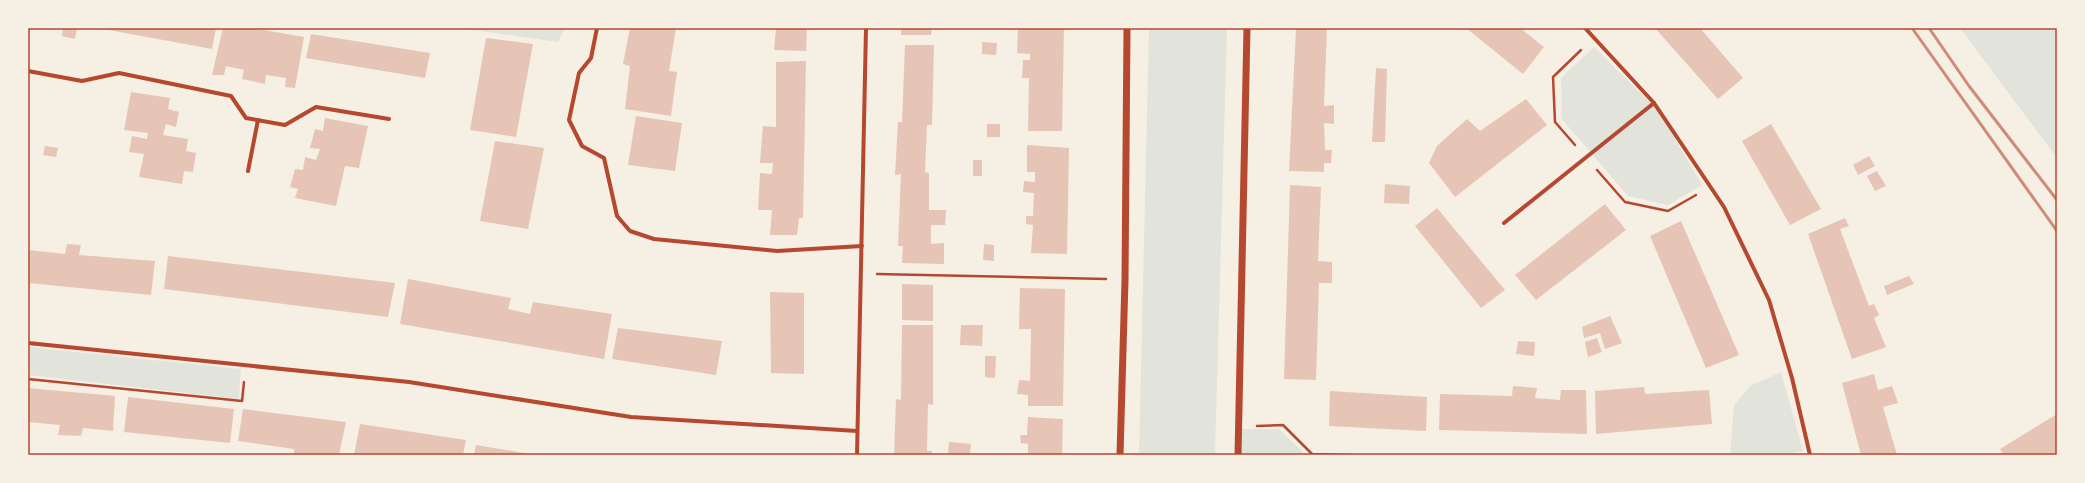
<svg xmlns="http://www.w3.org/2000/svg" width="2085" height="483" font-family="'PT Sans',sans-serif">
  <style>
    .green { fill: #e2e4dc }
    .building { fill: #e6c5b7 }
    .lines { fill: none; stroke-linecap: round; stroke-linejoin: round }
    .path { stroke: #b5482f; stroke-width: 2.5 }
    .minor { stroke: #b5482f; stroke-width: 4 }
    .tertiary { stroke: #b5482f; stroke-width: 7 }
    .rail { stroke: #cf8b77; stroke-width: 3 }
    .neatline { fill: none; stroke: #b5482f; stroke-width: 1.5 }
  </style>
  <rect width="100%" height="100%" fill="#f6efe4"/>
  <g class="green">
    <polygon points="460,28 565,28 558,42"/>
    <polygon points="1149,28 1227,28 1215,455 1139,455"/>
    <polygon points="1960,28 2057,28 2057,158"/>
    <polygon points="1594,47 1658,110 1702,185 1668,205 1628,196 1562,119 1561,78"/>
    <polygon points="28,347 241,369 239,399 28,375"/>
    <polygon points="1781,372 1803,451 1781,455 1730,455 1734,405 1750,386"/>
    <polygon points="1235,429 1279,429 1306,455 1235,455"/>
  </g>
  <g class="building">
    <polygon points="63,28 77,28 75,39 62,36"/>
    <polygon points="98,28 216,28 212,49"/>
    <polygon points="223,28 252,28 304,37 295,88 285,87 286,78 266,75 265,84 242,79 244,70 226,66 224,75 212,75"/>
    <polygon points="630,28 676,28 669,71 677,72 671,116 625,109 630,66 623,64"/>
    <polygon points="776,28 807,28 806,51 774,50"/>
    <polygon points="901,28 932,28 931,35 901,35"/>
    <polygon points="1018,28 1064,28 1062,131 1028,131 1029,78 1022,78 1023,60 1030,60 1030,54 1017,53"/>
    <polygon points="1296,28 1327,28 1324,106 1334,105 1334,124 1324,123 1325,150 1332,150 1331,163 1324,163 1324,172 1289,171"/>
    <polygon points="1466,28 1520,28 1544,47 1523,74"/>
    <polygon points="1655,28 1700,28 1743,78 1718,99"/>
    <polygon points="311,34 430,53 425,78 306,58"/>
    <polygon points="486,38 533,44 516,137 470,130"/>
    <polygon points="982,42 997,43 996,55 982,54"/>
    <polygon points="905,45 934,45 932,125 927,125 925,172 929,173 929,210 946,210 945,225 931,225 931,244 944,243 944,264 902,263 903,246 898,246 901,174 895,175 898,122 902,122"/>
    <polygon points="806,61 803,218 799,218 797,235 770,235 772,210 758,210 760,173 772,174 773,163 760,163 763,126 776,127 776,62"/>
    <polygon points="1376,68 1387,69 1385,142 1372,142"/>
    <polygon points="131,92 170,98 168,109 179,112 176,127 166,124 163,135 188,139 186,151 196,153 193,172 184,171 182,184 139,177 144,154 129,152 132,136 147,139 148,133 124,130"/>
    <polygon points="1526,99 1547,125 1455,197 1429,163 1437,146 1467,119 1480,131"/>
    <polygon points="636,116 682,123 675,171 628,165"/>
    <polygon points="325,118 368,126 359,168 345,166 336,206 295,198 298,189 290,187 295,169 303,170 305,157 316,160 320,149 310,148 315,129 323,131"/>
    <rect x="987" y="124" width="13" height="13"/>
    <polygon points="1771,124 1821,209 1790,225 1742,141"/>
    <polygon points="495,141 544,148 528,229 480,221"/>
    <polygon points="1027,145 1069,148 1067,254 1031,253 1033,225 1026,224 1026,216 1033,216 1034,193 1023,192 1024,181 1035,182 1035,172 1027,172"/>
    <polygon points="45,146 58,148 56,157 43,155"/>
    <polygon points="1869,156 1875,166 1858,175 1853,165"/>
    <rect x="973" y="160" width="9" height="16"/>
    <polygon points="1877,171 1886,186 1875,191 1867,176"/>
    <polygon points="1385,184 1410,186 1409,204 1384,203"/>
    <polygon points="1290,185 1321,187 1318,261 1332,262 1332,283 1319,283 1316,380 1284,379"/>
    <polygon points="1605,204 1626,230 1536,300 1515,275"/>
    <polygon points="1437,208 1505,290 1481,308 1415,226"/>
    <polygon points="1845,218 1849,226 1840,229 1869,306 1874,304 1879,315 1874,318 1886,347 1852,359 1808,234"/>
    <polygon points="1681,221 1739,355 1706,368 1650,236"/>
    <polygon points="67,244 81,245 79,255 155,261 151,295 28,283 28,250 65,254"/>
    <polygon points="984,244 994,245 994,261 983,260"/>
    <polygon points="168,256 395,283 388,317 164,289"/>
    <polygon points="1909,276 1914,284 1887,295 1884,286"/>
    <polygon points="408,279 511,298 508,309 530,314 533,302 612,314 604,359 400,324"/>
    <polygon points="902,284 933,285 933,321 902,320"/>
    <polygon points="1020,288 1065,289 1063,406 1028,406 1028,395 1017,394 1019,380 1030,381 1031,329 1019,329"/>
    <polygon points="770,292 804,293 804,374 771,373"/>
    <polygon points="1610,316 1622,343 1605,349 1600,333 1584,338 1582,327"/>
    <polygon points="902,325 933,325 933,405 928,404 927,451 932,451 932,455 894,454 896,399 901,400"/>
    <polygon points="961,325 983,325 982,346 960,345"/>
    <polygon points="618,328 722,341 716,375 612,359"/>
    <polygon points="1597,338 1602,352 1588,357 1585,342"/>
    <polygon points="1518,341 1535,342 1534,356 1516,354"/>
    <polygon points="985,356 996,356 995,378 985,377"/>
    <polygon points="1874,374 1878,390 1892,386 1898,403 1883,407 1897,455 1861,455 1842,383"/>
    <polygon points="1513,386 1537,388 1535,398 1560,400 1561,390 1586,390 1587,434 1439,430 1440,394 1512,396"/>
    <polygon points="1644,387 1645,394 1709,390 1712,424 1596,434 1595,391"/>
    <polygon points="28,388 115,396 113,431 83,428 81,436 58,435 60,425 28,422"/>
    <polygon points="1330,391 1427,397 1426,431 1329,426"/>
    <polygon points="128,397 234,409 230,443 124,432"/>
    <polygon points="243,409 346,422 339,455 294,455 294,449 238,441"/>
    <polygon points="2057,414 2057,455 2004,455 2000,449"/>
    <polygon points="1028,417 1063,419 1062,455 1028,455 1028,444 1021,443 1020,435 1027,435"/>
    <polygon points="360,424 466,440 463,455 354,455"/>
    <polygon points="949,442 971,444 970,455 948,454"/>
    <polygon points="476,445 530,454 530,455 474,455"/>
  </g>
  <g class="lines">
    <g class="path">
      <polyline points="1575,145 1555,122 1553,77 1581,50"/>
      <polyline points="1597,170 1625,202 1668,211 1696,195"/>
      <polyline points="877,274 1106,279"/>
      <polyline points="28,379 242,401 244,382"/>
      <polyline points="1257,426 1283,425 1312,454 1351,455"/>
    </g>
    <g class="minor">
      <polyline points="597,28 591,58 579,73 569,120 582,146 604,158 617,216 630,231 654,239 777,251 862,246"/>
      <polyline points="1585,28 1654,103 1724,207 1769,300 1792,378 1810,455"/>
      <polyline points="28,71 82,81 119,73 231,96 246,118 285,125 316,107 389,119"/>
      <polyline points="248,171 258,120"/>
      <polyline points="1504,223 1654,103"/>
      <polyline points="28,343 409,382 631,417 857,431"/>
      <polyline points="857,455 866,28"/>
    </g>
    <g class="tertiary">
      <polyline points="1120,455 1125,280 1127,28"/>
      <polyline points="1238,455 1247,28"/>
    </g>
    <g class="rail">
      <polyline points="1912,28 2057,231"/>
      <polyline points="1929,28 1969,86 2057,200"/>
    </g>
  </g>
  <rect width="2085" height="483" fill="none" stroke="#f6efe4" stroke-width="58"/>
  <rect x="29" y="29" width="2027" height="425" class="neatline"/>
</svg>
